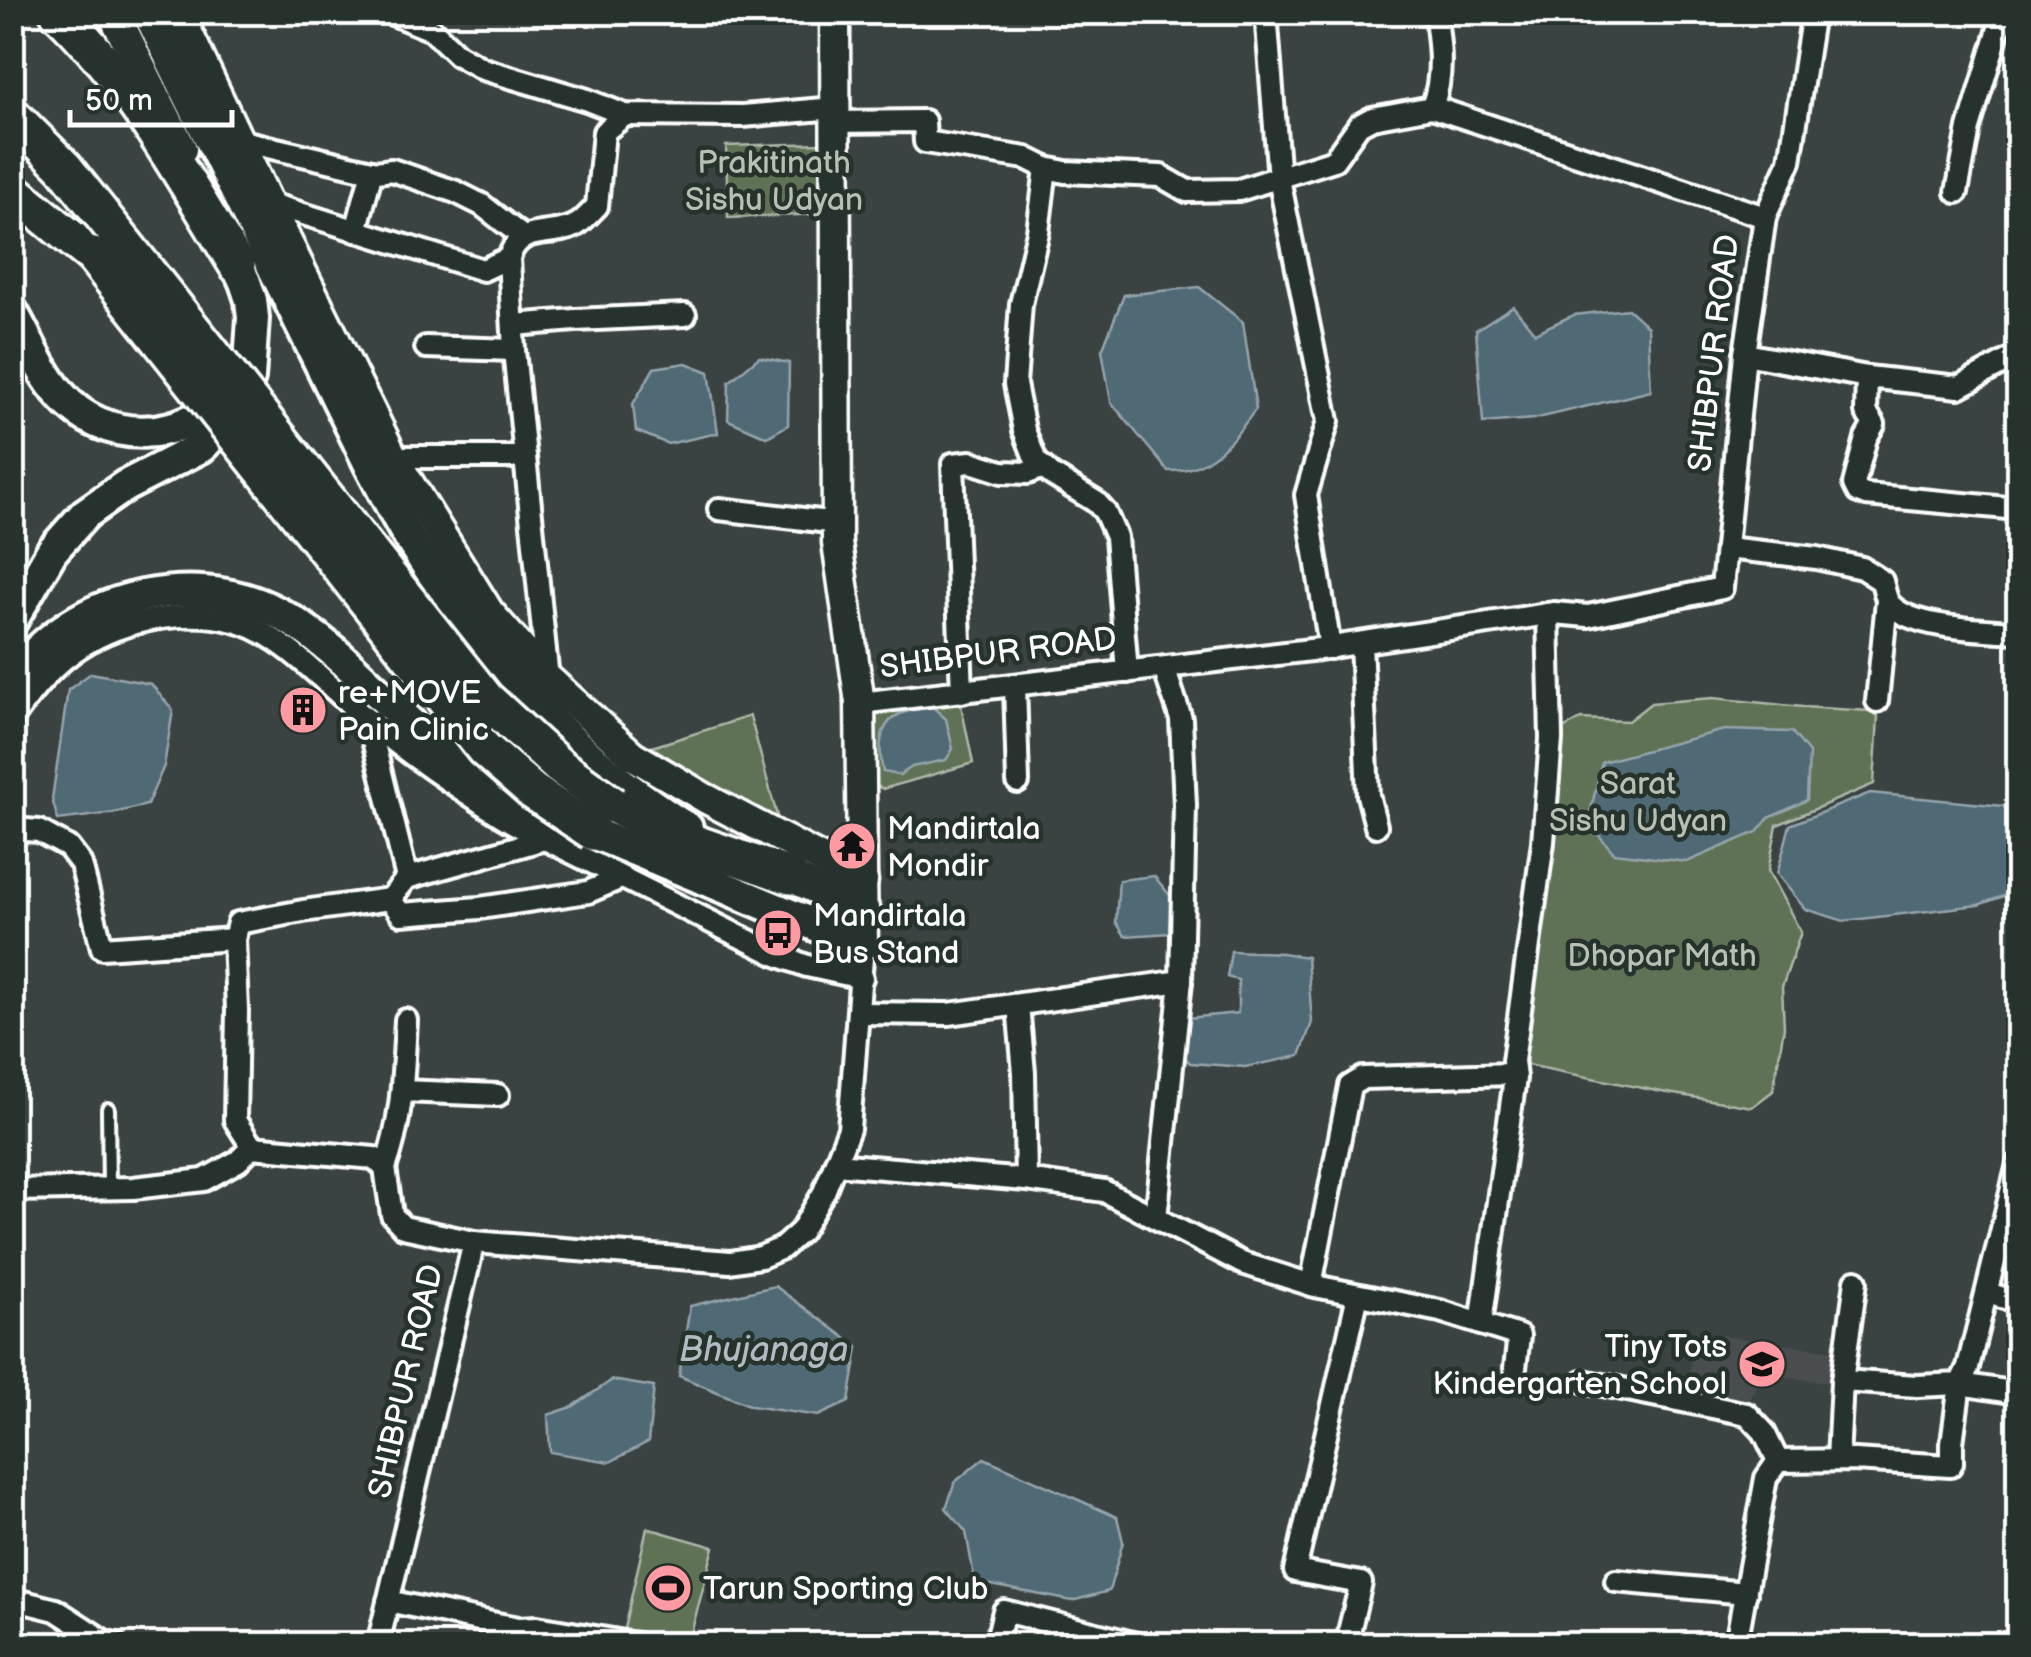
<svg xmlns="http://www.w3.org/2000/svg" width="2031" height="1657" font-family="'Balsamiq Sans',sans-serif">
  <style>
    .built { fill: #484d50 }
    .green { fill: #5f7255; stroke: #afb8aa; stroke-width: 2.5 }
    .water { fill: #506975; stroke: #96a5ac; stroke-width: 2.5 }
    .lines { fill: none; stroke-linecap: round; stroke-linejoin: round }
    .lane-casing { stroke: #fff; stroke-width: 18 }
    .street-casing { stroke: #fff; stroke-width: 28 }
    .secondary-casing { stroke: #fff; stroke-width: 35 }
    .primary-casing { stroke: #fff; stroke-width: 38 }
    .highway-casing { stroke: #fff; stroke-width: 42 }
    .lane { stroke: #26332d; stroke-width: 10 }
    .street { stroke: #26332d; stroke-width: 20 }
    .secondary { stroke: #26332d; stroke-width: 28 }
    .primary { stroke: #26332d; stroke-width: 30 }
    .highway { stroke: #26332d; stroke-width: 35 }
    .highway-bridge-casing { stroke: #fff; stroke-width: 42; stroke-linecap: butt }
    .highway-bridge { stroke: #26332d; stroke-width: 35 }
    .labels { text-anchor: middle; stroke-width: 9; stroke-linejoin: round; paint-order: stroke }
    .park-label { font-size: 32px; fill: #b7c0b2; stroke: #26332d }
    .street-label { font-size: 32px; fill: #fff; stroke: #26332d }
    .poi-label { font-size: 32px; fill: #fff; stroke: #26332d; text-anchor: start }
    .water-label { font-size: 35px; font-style: italic; fill: #b0bcc1; stroke: #26332d }
  </style>
  <rect width="100%" height="100%" fill="#3a4242"/>
  <filter id="ink" filterUnits="userSpaceOnUse"><feTurbulence type="fractalNoise" baseFrequency=".01" numOctaves="2"/><feDisplacementMap in="SourceGraphic" scale="20" xChannelSelector="R" yChannelSelector="G"/><feConvolveMatrix kernelMatrix="1 2 1 2 8 2 1 2 1" color-interpolation-filters="sRGB"/></filter>
  <g filter="url(#ink)">
    <polygon class="built" points="1696,1332 1835,1351 1830,1383 1777,1376 1755,1388 1747,1405 1685,1394"/>
    <g class="green">
      <polygon points="821,143 820,214 728,218 726,146"/>
      <polygon points="959,695 973,763 883,789 867,782 869,727 882,704"/>
      <polygon points="1713,698 1803,707 1871,711 1878,716 1874,784 1777,825 1768,871 1801,932 1782,987 1784,1027 1773,1091 1752,1107 1662,1092 1527,1065 1525,1047 1563,729 1581,719 1628,721 1651,703"/>
      <polygon points="750,716 780,827 652,747"/>
      <polygon points="647,1528 714,1547 689,1641 627,1636 624,1629"/>
    </g>
    <g class="water">
      <path d="M 1199,287 L 1243,322 L 1256,409 C 1233,440 1210,472 1168,471 L 1111,402 L 1102,350 L 1124,295 Z"/>
      <polygon points="1513,306 1535,333 1573,315 1628,309 1648,327 1651,391 1534,419 1483,423 1476,330"/>
      <polygon points="759,357 789,363 788,425 767,437 728,420 729,382"/>
      <polygon points="686,363 709,372 718,433 668,444 636,431 633,404 654,368"/>
      <polygon points="91,673 151,684 173,710 164,766 147,805 114,813 58,820 52,799 68,690"/>
      <path d="M 933,707 L 946,719 L 953,749 L 946,760 L 912,767 L 900,775 L 883,772 C 879,750 877,725 900,714 C 909,710 923,709 933,707 Z"/>
      <polygon points="1724,730 1792,732 1809,753 1807,800 1769,818 1757,832 1687,862 1614,853 1588,822 1602,762"/>
      <polygon points="1870,793 2003,806 2018,822 2018,891 1978,905 1844,921 1805,909 1777,874 1790,825"/>
      <polygon points="1154,876 1172,898 1171,933 1125,936 1116,922 1119,880"/>
      <polygon points="1231,951 1282,953 1307,957 1312,1022 1300,1056 1245,1067 1190,1063 1179,1052 1184,1022 1187,1018 1238,1013 1238,980 1227,977"/>
      <polygon points="775,1286 858,1347 849,1402 818,1416 751,1406 679,1376 690,1306"/>
      <polygon points="612,1380 654,1387 648,1442 610,1462 550,1452 548,1415 572,1407"/>
      <polygon points="984,1458 1117,1517 1123,1542 1109,1591 1072,1601 975,1582 966,1532 946,1508 955,1482"/>
    </g>
    <g class="lines">
      <g class="lane-casing">
        <polyline id="lane" points="108,1109 109,1188"/>
      </g>
      <g class="street-casing">
        <g id="street">
          <polyline points="388,12 432,30 458,55 483,69 587,100 625,115 743,116 835,108"/>
          <polyline points="1266,12 1279,179 1328,421 1306,495 1330,648"/>
          <polyline points="1432,107 1765,217"/>
          <polyline points="835,122 924,121 925,142 1026,158 1046,168 1038,232 1021,304 1015,384 1024,430 1036,461 1052,475 1096,502 1105,512 1116,537 1127,672"/>
          <polyline points="238,140 376,172 392,170 456,192 482,205 523,237"/>
          <path d="M 1046,168 L 1065,172 L 1161,176 L 1187,191 L 1239,190 L 1334,160 L 1359,125 L 1372,118 L 1432,107 C 1444,76 1440,45 1435,12"/>
          <polyline points="1957,192 1969,128 2004,12"/>
          <polyline points="268,203 483,270 509,258"/>
          <polyline points="356,231 372,171"/>
          <polyline points="514,325 575,320 685,315"/>
          <polyline points="426,347 514,350"/>
          <polyline points="1745,354 1867,377 1959,387 2018,355"/>
          <polyline points="1867,377 1866,412 1874,424 1866,438 1854,484 1858,492 1866,495 2018,509"/>
          <polyline points="393,457 525,457 548,679"/>
          <path d="M 525,457 L 514,350 L 509,258 C 519,222 555,239 578,224 C 585,219 591,212 597,206 L 604,132 L 625,115"/>
          <polyline points="719,509 837,523"/>
          <path d="M 1726,548 L 1817,558 L 1862,568 L 1882,581 C 1884,588 1885,597 1889,603 C 1910,629 1986,630 2018,632"/>
          <polyline points="1361,643 1368,795 1376,826"/>
          <polyline points="1015,685 1018,782"/>
          <polyline points="962,692 953,464 971,462 1002,472 1028,473 1043,467"/>
          <polyline points="1877,701 1887,601"/>
          <polyline points="860,703 1319,649 1554,613 1588,616 1722,588 1745,354 1765,217 1790,161 1813,12"/>
          <path d="M 12,719 C 45,671 78,638 135,623 C 168,615 201,612 234,621 C 283,633 329,688 368,720 C 401,748 436,773 473,797 C 496,813 519,828 545,839 L 777,955 L 807,966 L 862,978"/>
          <polyline points="368,720 407,878"/>
          <polyline points="12,829 39,831 68,847 81,864 102,948 234,939 238,923 303,911 390,899 401,914 480,908 588,892 621,878"/>
          <polyline points="390,899 407,878 545,839"/>
          <polyline points="234,939 237,1010 235,1120 252,1147 374,1158 385,1168 392,1215 403,1227 474,1242"/>
          <polyline points="1018,1005 1024,1073 1026,1180"/>
          <polyline points="858,1013 949,1014 1181,981"/>
          <polyline points="402,1091 498,1095"/>
          <polyline points="835,1164 1026,1180 1104,1191 1242,1263 1315,1286 1440,1311 1519,1336 1515,1368"/>
          <path d="M 385,1168 C 403,1118 403,1073 406,1020"/>
          <polyline points="12,1190 133,1188 204,1180 238,1161 252,1147"/>
          <polyline points="1156,1218 1181,981 1185,805 1181,719 1164,668"/>
          <polyline points="1311,1285 1350,1086 1363,1078 1514,1074"/>
          <polyline points="1987,1293 2018,1302"/>
          <polyline points="1481,1324 1515,1078 1513,1061 1543,842 1551,739 1548,614"/>
          <polyline points="1583,1381 1747,1414 1764,1432 1778,1461"/>
          <polyline points="1842,1381 1856,1281"/>
          <polyline points="1838,1460 1842,1381 1917,1386 1960,1384 1968,1367 2018,1164"/>
          <polyline points="1616,1581 1746,1593"/>
          <polyline points="12,1599 56,1610 104,1641 115,1644"/>
          <polyline points="388,1601 492,1623 519,1628 537,1627 636,1644"/>
          <polyline points="378,1644 474,1242 730,1262 761,1257 782,1248 801,1231 824,1192 849,1129 863,945"/>
          <polyline points="996,1644 1004,1611 1137,1644"/>
          <polyline points="1346,1644 1361,1583 1295,1571 1358,1295"/>
          <polyline points="1736,1644 1766,1478 1778,1461 1855,1460 1950,1466 1952,1463 1952,1443 1960,1384 2018,1393"/>
        </g>
      </g>
      <g class="secondary-casing">
        <g id="secondary">
          <polyline points="178,12 268,203 393,457 489,612 548,679 632,755 705,798 863,881"/>
          <polyline points="835,12 837,543 860,703 863,945"/>
        </g>
      </g>
      <g class="primary-casing">
        <g id="primary">
          <polyline points="113,12 181,149"/>
          <path d="M 148,12 L 370,465 C 383,489 395,515 410,539 C 473,638 551,736 649,803 C 661,811 674,821 687,828"/>
          <path d="M 12,312 C 27,338 41,373 60,394 C 103,446 184,443 226,393"/>
          <polyline points="12,620 52,551 85,514 125,486 201,447 234,414 249,378 253,318 251,300 245,282 228,245"/>
          <path d="M 12,680 C 45,636 89,607 143,596 C 283,569 339,663 432,743 C 458,765 490,783 520,801 C 552,820 591,831 625,846 C 704,879 784,912 863,945"/>
          <polyline points="769,866 864,911"/>
        </g>
      </g>
      <g class="highway-casing">
        <g id="highway">
          <path d="M 58,12 C 130,80 185,181 237,265"/>
          <polyline points="12,190 93,256"/>
          <polyline points="613,805 672,835 790,876"/>
        </g>
      </g>
      <use href="#lane" class="lane"/>
      <use href="#street" class="street"/>
      <use href="#secondary" class="secondary"/>
      <use href="#primary" class="primary"/>
      <use href="#highway" class="highway"/>
      <g class="highway-bridge-casing">
        <g id="highway-bridge">
          <polyline points="12,115 64,167 486,699 559,766 613,805"/>
          <polyline points="93,256 484,749 532,791 593,832"/>
        </g>
      </g>
      <use href="#highway-bridge" class="highway-bridge"/>
    </g>
  </g>
  <defs>
    <g id="building-disc" transform="scale(2.5)"><circle r="9.5" fill="#ff9aa2" stroke="#26332d"/><path d="M-4-6H4V6H1V3H-1V6H-4ZM-2.5-4.3h1.7v1.8h-1.7ZM.8-4.3h1.7v1.8H.8ZM-2.5-1h1.7V.8h-1.7ZM.8-1h1.7V.8H.8Z" fill="#111"/></g>
    <g id="temple-disc" transform="scale(2.5)"><circle r="9.5" fill="#ff9aa2" stroke="#26332d"/><path d="M0-6L5-2H3V0L6.5 2.5H4V6H1.5V3h-3V6H-4V2.5H-6.5L-3 0V-2H-5Z" fill="#111"/></g>
    <g id="bus-disc" transform="scale(2.5)"><circle r="9.5" fill="#ff9aa2" stroke="#26332d"/><path d="M-5-6H5V4H4V6H2V4H-2V6H-4V4H-5ZM-3.5-4V0h7V-4ZM-3.5 1.2v1.5H-2V1.2ZM2 1.2v1.5H3.5V1.2Z" fill="#111"/></g>
    <g id="school-disc" transform="scale(2.5)"><circle r="9.5" fill="#ff9aa2" stroke="#26332d"/><path d="M0-5L7-2L0 1L-7-2ZM-4 1L0 2.5L4 1V4Q0 6-4 4Z" fill="#111"/></g>
    <g id="stadium-disc" transform="scale(2.5)"><circle r="9.5" fill="#ff9aa2" stroke="#26332d"/><path d="M0-5a6.5 5 0 1 0 0 10a6.5 5 0 1 0 0-10ZM-3.5-1.8h7v3.6h-7Z" fill="#111"/></g>
  </defs>
  <g fill-rule="evenodd">
    <use href="#building-disc" x="303" y="710"/>
    <use href="#temple-disc" x="852" y="846"/>
    <use href="#bus-disc" x="778" y="933"/>
    <use href="#school-disc" x="1762" y="1364"/>
    <use href="#stadium-disc" x="668" y="1588"/>
  </g>
  <g class="labels">
    <g class="park-label">
      <text x="774" y="173">Prakitinath<tspan x="774" dy="37">Sishu Udyan</tspan></text>
      <text x="1638" y="794">Sarat<tspan x="1638" dy="37">Sishu Udyan</tspan></text>
      <text x="1662" y="966">Dhopar Math</text>
    </g>
    <g class="street-label">
      <text transform="translate(1713 353) rotate(-83)" y="11">SHIBPUR ROAD</text>
      <text transform="translate(998 652) rotate(-7)" y="11">SHIBPUR ROAD</text>
      <text transform="translate(405 1381) rotate(-77)" y="11">SHIBPUR ROAD</text>
    </g>
    <g class="poi-label">
      <text x="338" y="703">re+MOVE<tspan x="338" dy="37">Pain Clinic</tspan></text>
      <text x="887" y="839">Mandirtala<tspan x="887" dy="37">Mondir</tspan></text>
      <text x="813" y="926">Mandirtala<tspan x="813" dy="37">Bus Stand</tspan></text>
      <text x="1727" y="1357" text-anchor="end">Tiny Tots<tspan x="1727" dy="37">Kindergarten School</tspan></text>
      <text x="703" y="1599">Tarun Sporting Club</text>
    </g>
    <g class="water-label">
      <text x="764" y="1361">Bhujanaga</text>
    </g>
  </g>
  <rect width="2031" height="1657" fill="none" stroke="#26332d" stroke-width="50"/>
  <rect x="25" y="25" width="1981" height="1607" fill="none" stroke="#fff" stroke-width="4" filter="url(#ink)"/>
  <path d="M70 110v15h162v-15" fill="none" stroke="#ffffff" stroke-width="5"/>
  <text x="85" y="110" font-size="30" fill="#ffffff" stroke="#26332d" stroke-width="8" paint-order="stroke">50 m</text>
</svg>
